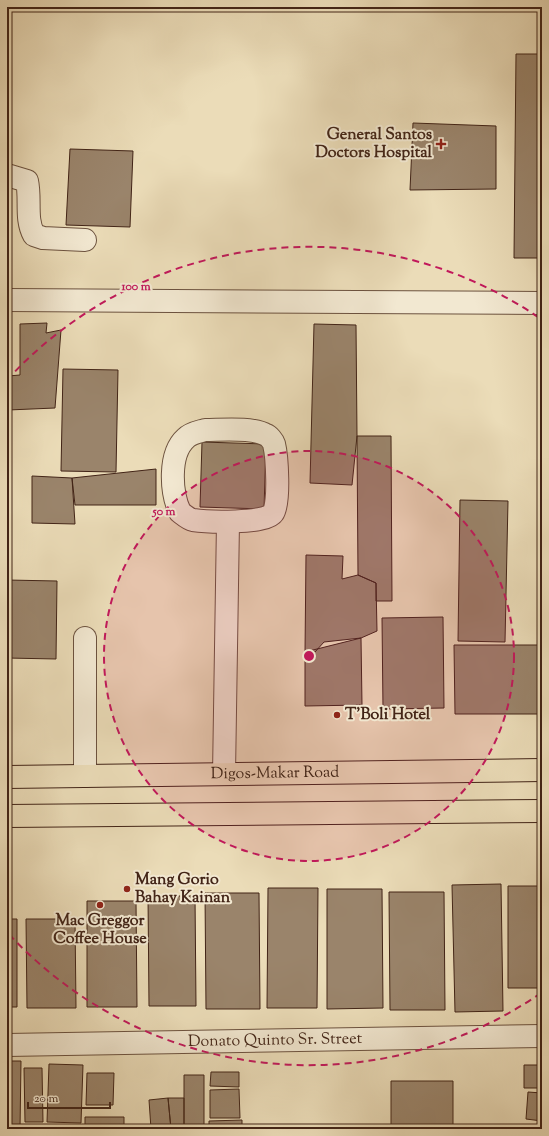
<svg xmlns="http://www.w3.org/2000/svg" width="549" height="1136" viewBox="0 0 549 1136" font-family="'Sorts Mill Goudy',serif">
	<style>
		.building { fill: #9a846b; stroke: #422417 }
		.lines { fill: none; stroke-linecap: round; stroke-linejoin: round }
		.minor-casing { stroke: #6c523f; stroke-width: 24 }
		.major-casing { stroke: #422417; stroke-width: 24 }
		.minor { stroke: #f2e8d1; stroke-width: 22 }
		.major { stroke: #ebdcb8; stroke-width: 22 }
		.ring { fill: none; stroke: #c2185b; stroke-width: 2; stroke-dasharray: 7 5 }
		.poi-dot { fill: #8f2418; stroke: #f2e8d1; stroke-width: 1.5 }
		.labels { text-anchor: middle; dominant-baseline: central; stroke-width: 4; stroke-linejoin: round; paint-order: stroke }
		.poi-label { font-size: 16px; font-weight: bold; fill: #422417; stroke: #f2e8d1; text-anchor: start }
		.street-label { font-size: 16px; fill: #422417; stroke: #f2e8d1 }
		.centre { fill: #c2185b; stroke: #f2e8d1; stroke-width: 2 }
		.ring-label { font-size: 12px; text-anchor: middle; font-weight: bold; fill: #c2185b; stroke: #f2e8d1; stroke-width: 4; stroke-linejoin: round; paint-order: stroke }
	</style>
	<rect width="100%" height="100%" fill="#ebdcb8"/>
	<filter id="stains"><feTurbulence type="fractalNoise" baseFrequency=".005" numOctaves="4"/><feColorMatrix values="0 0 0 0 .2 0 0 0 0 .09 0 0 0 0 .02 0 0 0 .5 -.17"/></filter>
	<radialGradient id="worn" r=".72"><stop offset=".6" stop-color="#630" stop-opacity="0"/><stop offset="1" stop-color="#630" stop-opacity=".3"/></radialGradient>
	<path class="building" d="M516 54H542V258H514Z
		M413 123 496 126V189L410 190Z
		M70 149 133 151 130 227 66 225Z
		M47 323 46 333 61 330 55 408 8 410V376L20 375V324Z
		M314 324 356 325 357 436 352 485 310 483Z
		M63 369 118 370 116 472 61 471Z
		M357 436H391L392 601H376V583L358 575Z
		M202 442 266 444 264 509 200 507Z
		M156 469V505H75L72 478Z
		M32 476 72 478 75 524 32 523Z
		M460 500 508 501 505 642 458 641Z
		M7 518H9L7 565Z
		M306 555 343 556 342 579 358 575 376 583 377 631 361 638 324 642 315 652H305Z
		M7 580 57 581 56 659 7 658Z
		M443 617 444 708 383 709 382 618Z
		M361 638 362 705 305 706V652Z
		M454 645H542V714H455Z
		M501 884 503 1011 455 1012 452 885Z
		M508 886H542V988H508Z
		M268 888H318L317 1008H267Z
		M327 889H382L383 1008 327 1009Z
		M389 892H444L445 1010H390Z
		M205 893H259L260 1009H206Z
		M148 896H195L196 1006H149Z
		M87 901H136L137 1007H87Z
		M7 919H17V1007H7Z
		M26 919H75L76 1008H27Z
		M7 1061H21L20 1129H7Z
		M49 1064 83 1065 81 1123 47 1122Z
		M524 1065H542V1088H524Z
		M24 1068H42L43 1122H25Z
		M211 1072H239V1087L210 1086Z
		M87 1073H114L113 1105H86Z
		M184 1075H204V1129H184Z
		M391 1081H453V1129H391Z
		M239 1089 240 1118H210V1090Z
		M528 1092 542 1093V1121L526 1119Z
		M168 1098 171 1129H151L149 1100Z
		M168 1098H184V1129H171Z
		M85 1117H124V1129H85Z
		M242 1120V1129H209V1121Z"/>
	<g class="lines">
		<g class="minor-casing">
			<g id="minor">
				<path d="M7 175 27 181C31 199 25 219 34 235L43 238 85 240"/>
				<path d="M7 300 542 303"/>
				<path d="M205 430C221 430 253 427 266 435 269 436 273 441 274 444 277 456 280 503 273 513 266 524 207 522 193 520 188 519 184 515 180 512 171 493 168 454 186 438 191 433 198 432 205 430Z"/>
				<path d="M85 638V776"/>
				<path d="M224 774 228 522"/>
				<path id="s1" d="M7 1045 542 1036"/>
			</g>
		</g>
		<g class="major-casing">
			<g id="major">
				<path id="s2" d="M7 777 542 770"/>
				<path d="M7 816 542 811"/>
			</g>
		</g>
		<use href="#minor" class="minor"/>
		<use href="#major" class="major"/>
	</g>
	<circle cx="309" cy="656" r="205" fill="#c2185b" fill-opacity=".12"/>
	<g class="ring">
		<circle cx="309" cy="656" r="205"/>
		<path d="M541 993A409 409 0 0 1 7 932M7 380A409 409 0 0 1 541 319"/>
	</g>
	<g class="poi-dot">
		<path d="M439 138h4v4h4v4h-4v4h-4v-4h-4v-4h4z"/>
		<circle cx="337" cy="715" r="4"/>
		<circle cx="127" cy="889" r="4"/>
		<circle cx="100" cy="905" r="4"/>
	</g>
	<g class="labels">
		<g class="poi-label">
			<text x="432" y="135" text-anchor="end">General Santos<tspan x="432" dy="18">Doctors Hospital</tspan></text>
			<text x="345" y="715">T'Boli Hotel</text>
			<text x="135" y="880">Mang Gorio<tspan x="135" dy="18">Bahay Kainan</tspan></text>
			<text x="100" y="921" text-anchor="middle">Mac Greggor<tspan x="100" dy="18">Coffee House</tspan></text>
		</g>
		<g class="street-label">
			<text stroke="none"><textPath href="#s2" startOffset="268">Digos-Makar Road</textPath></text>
			<text stroke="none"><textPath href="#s1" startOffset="268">Donato Quinto Sr. Street</textPath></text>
		</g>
	</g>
	<circle cx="309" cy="656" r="6" class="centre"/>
	<g class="ring-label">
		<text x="136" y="290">100 m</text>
		<text x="164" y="515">50 m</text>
	</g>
	<rect width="549" height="1136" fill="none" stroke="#ebdcb8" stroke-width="24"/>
	<rect x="8" y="8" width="533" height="1120" fill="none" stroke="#422417" stroke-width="2"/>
	<rect x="12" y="12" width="525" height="1112" fill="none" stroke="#422417"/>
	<path d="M28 1102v6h82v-6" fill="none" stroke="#422417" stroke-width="2"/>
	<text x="34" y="1102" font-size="12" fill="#422417" stroke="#f2e8d1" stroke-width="3" paint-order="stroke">20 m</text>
	<rect width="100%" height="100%" filter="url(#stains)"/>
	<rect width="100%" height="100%" fill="url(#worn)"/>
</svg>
